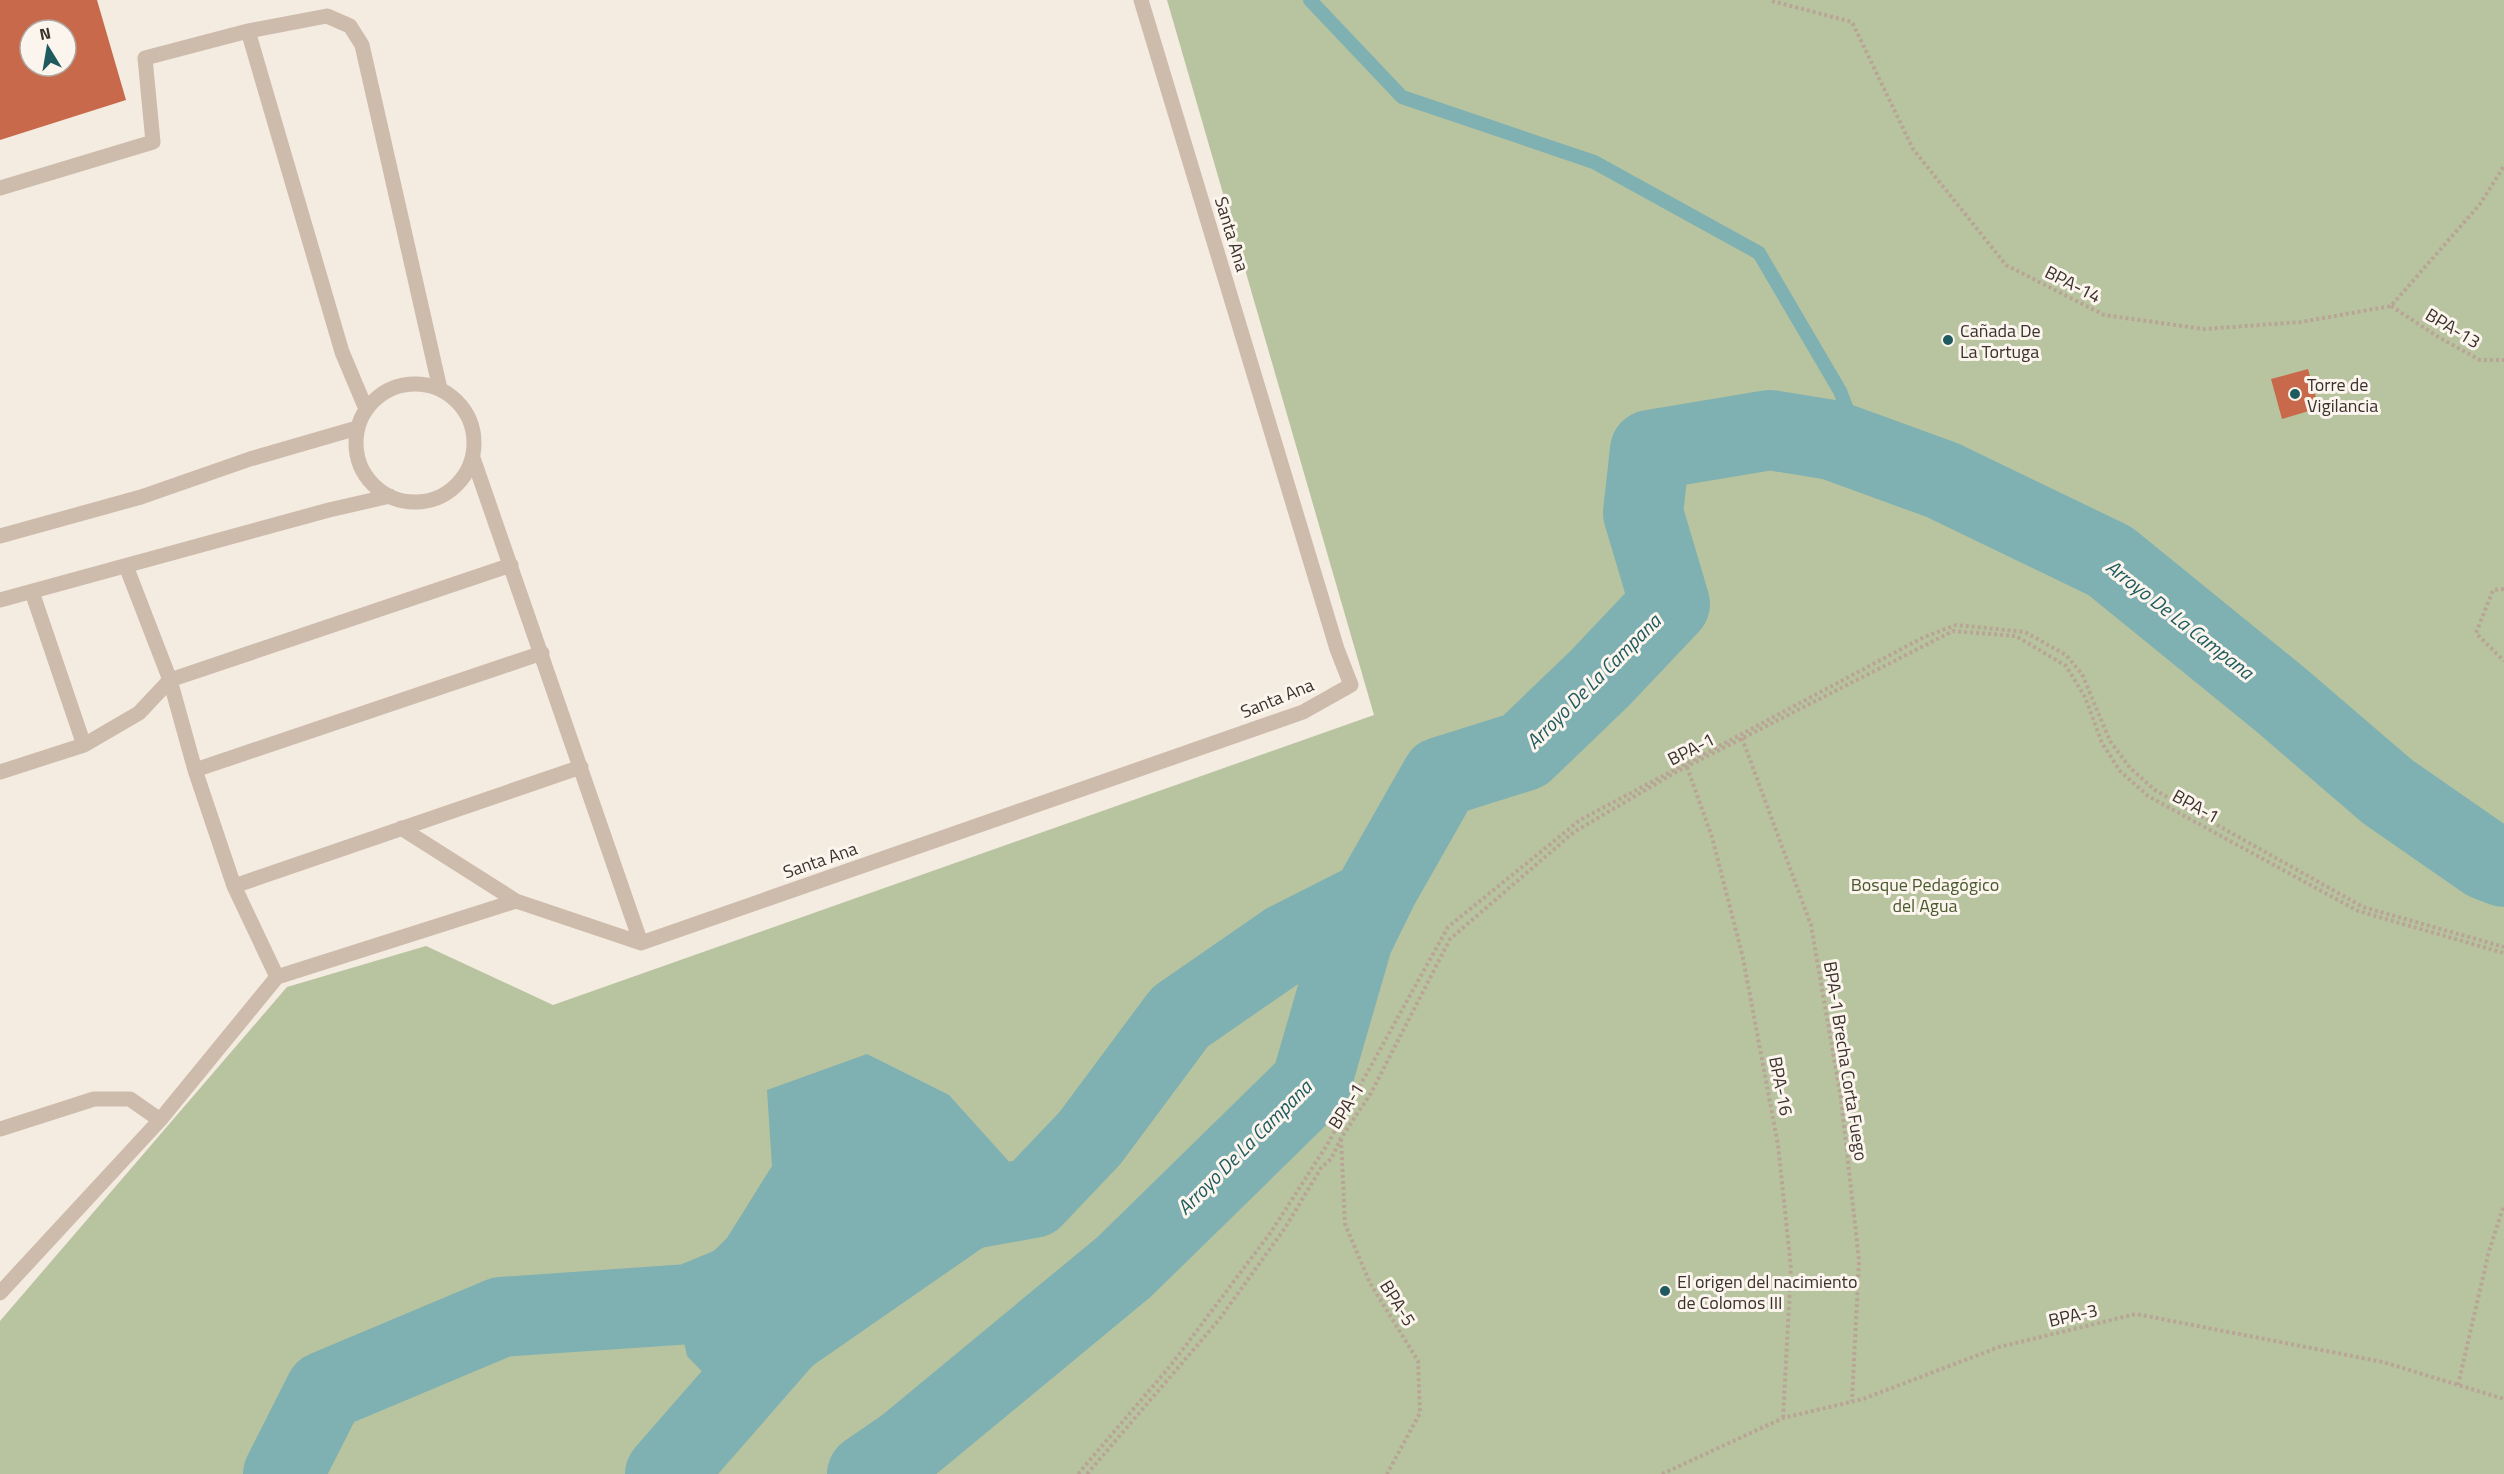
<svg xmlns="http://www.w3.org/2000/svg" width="2504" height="1474" viewBox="0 0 2504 1474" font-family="'Titillium Web',sans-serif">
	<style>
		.green { fill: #b8c4a0 }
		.water { fill: #7fb0b2 }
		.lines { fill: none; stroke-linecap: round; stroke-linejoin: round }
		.stream { stroke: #7fb0b2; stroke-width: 14 }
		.river { stroke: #7fb0b2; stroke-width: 80 }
		.building { fill: #c8694b; fill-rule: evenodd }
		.path { stroke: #b9a596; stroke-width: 4; stroke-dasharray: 3 3; stroke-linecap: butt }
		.service { stroke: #cdbbac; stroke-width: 15 }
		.poi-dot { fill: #1f5a5e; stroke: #fbf5ee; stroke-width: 2 }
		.labels { text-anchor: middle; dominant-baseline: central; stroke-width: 6; stroke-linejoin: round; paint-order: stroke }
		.street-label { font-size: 18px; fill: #3b302b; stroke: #fbf5ee }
		.poi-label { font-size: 18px; fill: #3b302b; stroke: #fbf5ee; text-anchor: start }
		.park-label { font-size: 18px; fill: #4a5a2e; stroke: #fbf5ee }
		.water-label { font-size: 20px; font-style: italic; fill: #1f5a5e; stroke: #fbf5ee }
	</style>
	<rect width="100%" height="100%" fill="#f4ebe1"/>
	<path class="green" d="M1167 0H2504V1474H0V1321L287 987 426 946 553 1005 1374 715Z"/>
	<path class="water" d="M867 1054 949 1095 1012 1165 1011 1228 743 1414 687 1356 673 1291 727 1238 772 1166 767 1090Z"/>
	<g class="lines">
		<path class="stream" d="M1310 0 1402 97 1594 162 1759 253 1840 391 1863 451"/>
		<path class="river" d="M905 1221 1033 1198 1090 1138 1180 1017 1287 943 1372 900
			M283 1474 325 1391 501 1317 690 1304 780 1267
			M665 1474 802 1317
			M867 1474 905 1448 1124 1267 1311 1084 1353 939 1379 886 1441 777 1524 751 1599 679 1670 604 1643 513 1650 450 1770 430 1832 440 1942 480 2110 561 2281 700 2388 792 2486 860 2504 867"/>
	</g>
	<path class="building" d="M0 0H97L126 100 0 140ZM30 30H66V66H30Z
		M2308 369 2319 408 2282 419 2271 379Z"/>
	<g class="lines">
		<path class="path" d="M1772 1 1852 22 1913 149 2006 265 2104 315 2204 329 2301 322 2391 306 2480 204 2504 166
			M2391 306 2440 338 2480 360H2504
			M2504 589 2493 590 2476 633 2504 661
			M1742 738 1811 925 1841 1099 1859 1260 1852 1401
			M1687 767 1712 837 1743 958 1778 1145 1791 1268 1783 1418
			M1341 1139 1345 1224 1370 1283 1418 1361 1420 1413 1387 1474
			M2458 1385 2489 1251 2504 1205
			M1078 1474 1171 1365 1271 1232 1327 1145 1448 927 1580 820 1924 637 1956 625 2025 632 2066 655 2082 674 2110 741 2130 768 2155 790 2363 907 2504 947
			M1087 1474 1218 1321 1285 1228 1321 1168 1331 1159 1341 1138 1371 1093 1450 939 1574 832 1676 772 1953 631 2016 636 2066 666 2085 697 2102 743 2120 771 2148 796 2358 911 2504 953
			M1662 1474 1783 1418 1863 1399 1999 1347 2136 1314 2383 1362 2504 1399"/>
		<path class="service" d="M248 31 342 352 366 409
			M0 188 153 142 145 58 248 31 327 16 350 26 362 45 440 389
			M356 443a59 59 0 1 1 118 0a59 59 0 1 1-118 0Z
			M473 458 641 943
			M0 536 141 497 250 459 357 428
			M126 566 170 680 195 770 234 886 277 977 516 901 641 943
			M32 592 84 745
			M0 600 329 510 390 496
			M195 770 542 653
			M0 772 84 745 139 713 170 680 511 565
			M401 828 516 901
			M234 886 581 767
			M641 943 1303 712 1351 685 1337 649 1141 0
			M160 1120 277 977
			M0 1129 94 1099H130L160 1120 0 1293"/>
	</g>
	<g class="poi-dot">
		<circle cx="1948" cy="340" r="6"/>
		<circle cx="2295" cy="394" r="6"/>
		<circle cx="1665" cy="1291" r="6"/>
	</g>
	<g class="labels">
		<g class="street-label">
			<text transform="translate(1232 234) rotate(73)">Santa Ana</text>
			<text transform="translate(2073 284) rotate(27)">BPA-14</text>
			<text transform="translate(2453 328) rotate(31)">BPA-13</text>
			<text transform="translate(1277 698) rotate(-22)">Santa Ana</text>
			<text transform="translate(1691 749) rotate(-27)">BPA-1</text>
			<text transform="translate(2196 806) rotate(29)">BPA-1</text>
			<text transform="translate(820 860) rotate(-19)">Santa Ana</text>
			<text transform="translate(1846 1061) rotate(81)">BPA-1 Brecha Corta Fuego</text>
			<text transform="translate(1781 1086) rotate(79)">BPA-16</text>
			<text transform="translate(1346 1106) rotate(-58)">BPA-1</text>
			<text transform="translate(1398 1303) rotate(58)">BPA-5</text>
			<text transform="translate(2073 1315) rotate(-13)">BPA-3</text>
		</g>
		<g class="poi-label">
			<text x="1960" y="330">Cañada De<tspan x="1960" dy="21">La Tortuga</tspan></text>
			<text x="2307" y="384">Torre de<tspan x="2307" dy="21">Vigilancia</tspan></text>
			<text x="1677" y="1281">El origen del nacimiento<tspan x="1677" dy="21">de Colomos III</tspan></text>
		</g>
		<g class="park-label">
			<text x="1925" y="884">Bosque Pedagógico<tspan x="1925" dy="21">del Agua</tspan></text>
		</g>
		<g class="water-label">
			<text transform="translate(2180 619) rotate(38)">Arroyo De La Campana</text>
			<text transform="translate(1593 681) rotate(-45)">Arroyo De La Campana</text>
			<text transform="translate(1244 1147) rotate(-45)">Arroyo De La Campana</text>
		</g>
	</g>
	<g transform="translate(48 48) rotate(349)"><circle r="28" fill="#fbf5ee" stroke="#aea6a0" stroke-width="1.5"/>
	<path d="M0-4.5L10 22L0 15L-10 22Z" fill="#1f5a5e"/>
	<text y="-9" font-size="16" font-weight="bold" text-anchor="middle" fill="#3b302b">N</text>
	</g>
</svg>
